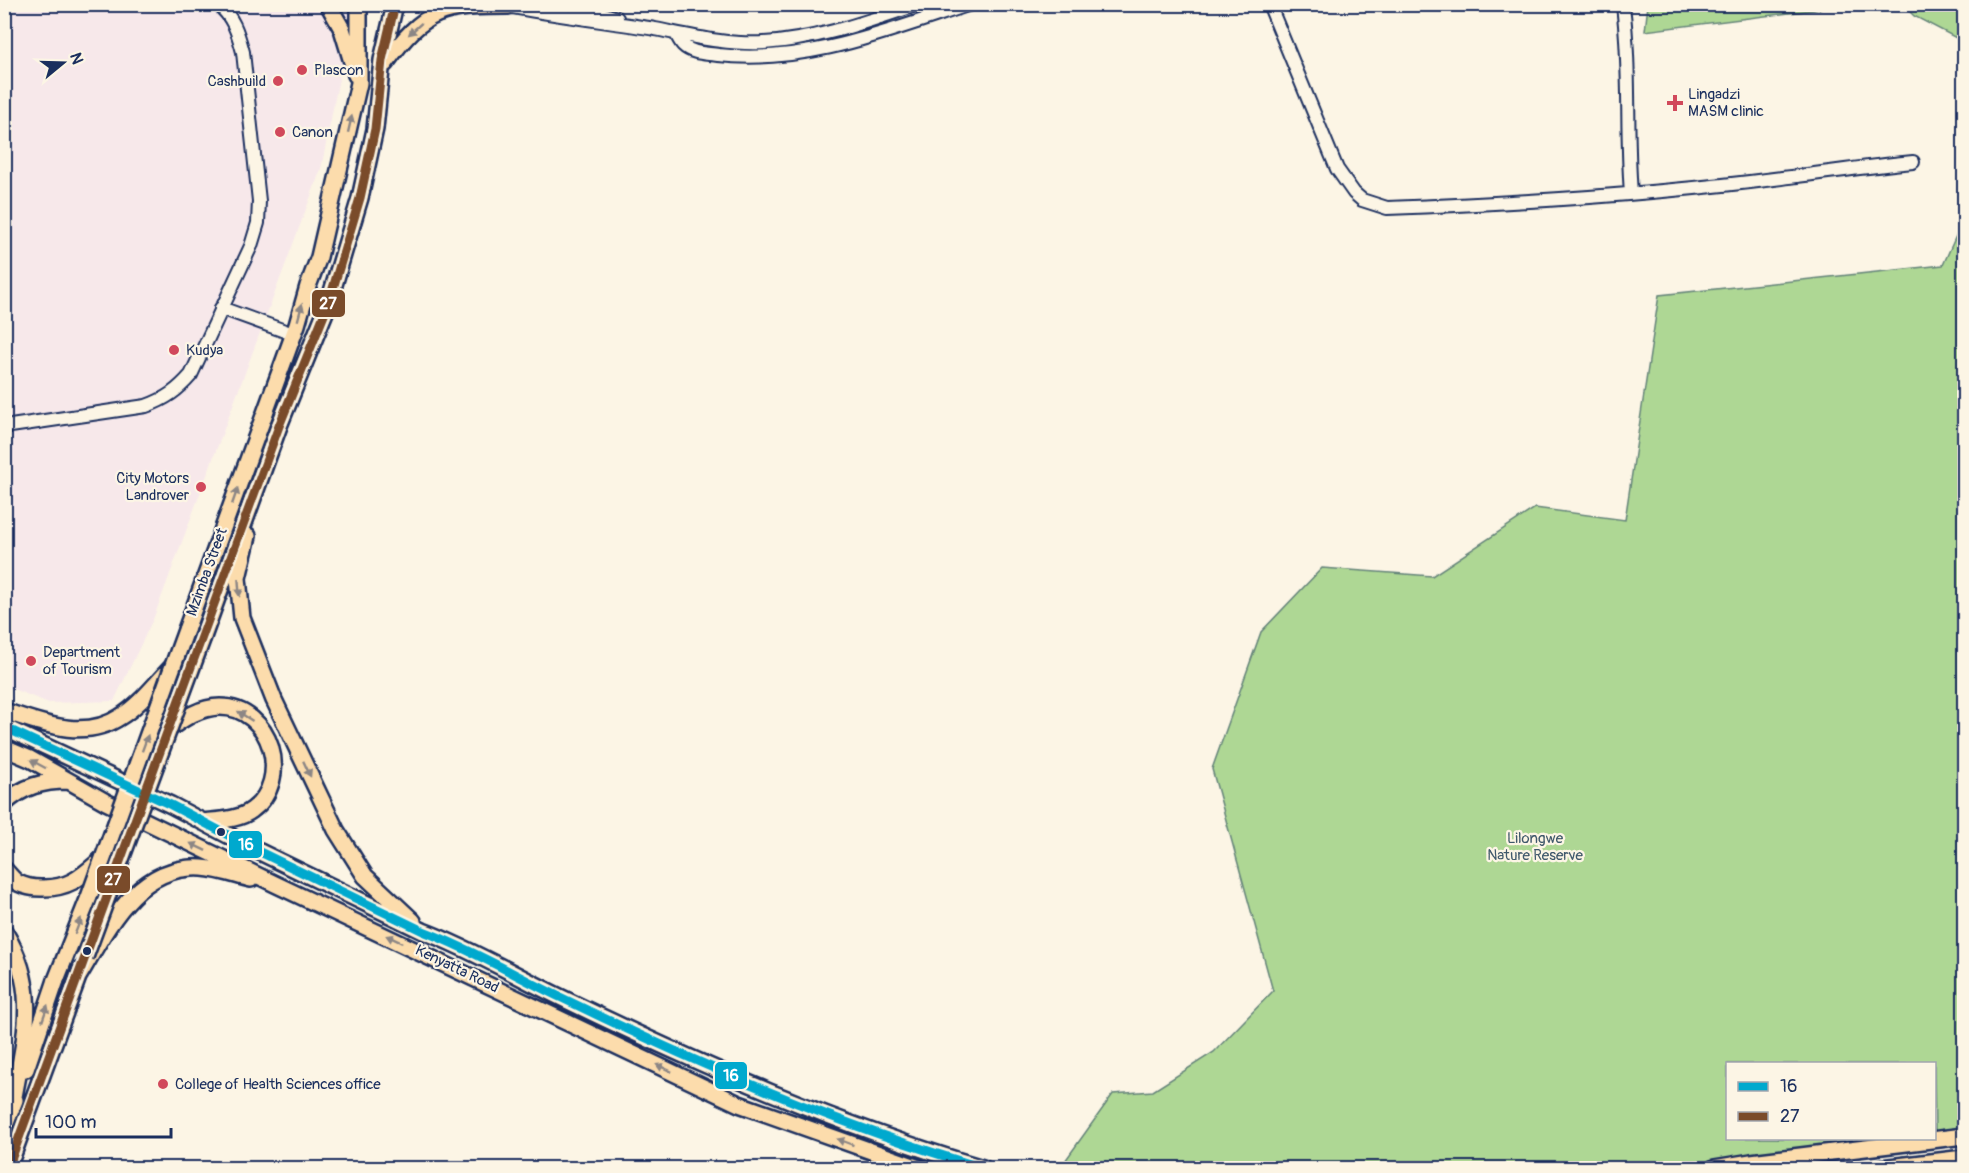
<svg xmlns="http://www.w3.org/2000/svg" width="1969" height="1173" viewBox="0 0 1969 1173" font-family="Pangolin,sans-serif">
	<style>
		.built { fill: #f7e8ea }
		.green { fill: #aed794; stroke: #648379; stroke-width: 1.5 }
		.lines { fill: none; stroke-linecap: round; stroke-linejoin: round }
		.stream { stroke: #568aaa; stroke-width: 3 }
		.minor-casing { stroke: #1b2f5e; stroke-width: 16 }
		.major-casing { stroke: #1b2f5e; stroke-width: 20 }
		.minor { stroke: #fcf5e5; stroke-width: 12 }
		.major { stroke: #fcdcac; stroke-width: 15 }
		.major-bridge-casing { stroke: #1b2f5e; stroke-width: 20; stroke-linecap: butt }
		.major-bridge { stroke: #fcdcac; stroke-width: 15 }
		.bus-1-casing { stroke: #fcf5e5; stroke-width: 14 }
		.bus-2-casing { stroke: #fcf5e5; stroke-width: 14 }
		.bus-1 { stroke: #00a9ce; stroke-width: 9 }
		.bus-2 { stroke: #7a4b2a; stroke-width: 9 }
		.oneway { fill: #8c8685 }
		.poi-dot { fill: #d1495b; stroke: #fcf5e5; stroke-width: 2 }
		.bus-dot { fill: #1b2f5e; stroke: #fcf5e5; stroke-width: 2 }
		.labels { text-anchor: middle; dominant-baseline: central; stroke-width: 4.5; stroke-linejoin: round; paint-order: stroke }
		.poi-label { font-size: 15px; fill: #1b2f5e; stroke: #fcf5e5; text-anchor: start }
		.street-label { font-size: 15px; fill: #1b2f5e; stroke: #fcf5e5 }
		.park-label { font-size: 15px; fill: #40596c; stroke: #fcf5e5 }
		.line-badge { stroke: #fcf5e5; stroke-width: 2 }
		.badge-label { font-size: 16px; text-anchor: middle; font-weight: bold; fill: #fff }
	</style>
	<rect width="100%" height="100%" fill="#fcf5e5"/>
	<filter id="ink" filterUnits="userSpaceOnUse"><feTurbulence type="fractalNoise" baseFrequency=".0167" numOctaves="2"/><feDisplacementMap in="SourceGraphic" scale="12" xChannelSelector="R" yChannelSelector="G"/><feConvolveMatrix kernelMatrix="1 2 1 2 8 2 1 2 1" color-interpolation-filters="sRGB"/></filter>
	<g filter="url(#ink)">
		<path class="built" d="M4 5H349L350 23 321 169 154 617 114 701 49 703 5 686Z"/>
		<path class="green" d="M1648 5V4L1838 5 1814 10 1645 31Z
			M1903 5H1964V42L1914 16Z
			M1964 218V1132L1935 1137 1934 1064H1728V1138L1926 1139 1753 1168H1060L1113 1094 1153 1091 1214 1052 1273 991 1212 769 1261 632 1322 568 1432 576 1535 508 1625 520 1659 295 1943 265Z"/>
		<g class="lines">
			<path class="stream" d="M1960 4 1964 14"/>
			<g class="minor-casing">
				<path id="minor" d="M571 4 617 18
					M1269 4 1337 169 1354 193 1362 200 1387 208C1519 203 1651 195 1782 178 1825 173 1869 166 1913 162
					M502 5C553 15 604 21 655 29 691 36 727 45 764 43 817 40 868 21 919 4
					M1623 6C1631 68 1626 131 1631 193
					M676 34C678 37 680 42 683 45 692 54 706 53 718 55 806 65 888 31 971 4
					M221 308 293 334
					M4 427 146 406C166 399 178 390 191 375L251 246 258 223 259 201 243 52C238 33 233 16 217 4"/>
			</g>
			<g class="major-casing">
				<path id="major" d="M328 4 342 29 356 75
					M385 64C425 8 443 6 509 6
					M248 536 238 578 242 618 274 700 336 830 365 876 413 921
					M186 630 297 325 308 286 319 257 359 83V4
					M203 637 279 426 328 305 360 198 375 129 382 60 393 13 392 4
					M4 711C41 723 84 741 120 717 140 705 156 683 173 666
					M4 727 171 805 260 852 423 931C471 949 516 976 562 998 698 1064 837 1125 983 1168
					M169 729C184 718 201 707 220 707 271 707 293 780 252 810 239 820 219 820 203 822
					M4 748 30 759 106 802 275 884 739 1104 919 1168
					M4 804C23 786 43 781 68 781
					M4 869C8 873 13 880 18 883 24 886 34 888 41 888 70 889 82 876 103 858
					M4 931C42 993 23 1042 12 1108
					M78 977C107 929 136 864 202 868 218 869 235 875 251 879
					M26 1069 56 980
					M4 1128 15 1100
					M8 1168 81 969
					M1714 1168 1751 1162 1964 1136
					M1881 1168 1964 1158"/>
			</g>
			<use href="#minor" class="minor"/>
			<use href="#major" class="major"/>
			<g class="major-bridge-casing">
				<path id="major-bridge" d="M85 957 203 637
					M56 980 89 897 186 630"/>
			</g>
			<use href="#major-bridge" class="major-bridge"/>
			<g class="bus-1-casing">
				<path id="bus-1" d="M4 727 171 805 260 852 423 931C471 949 516 976 562 998 698 1064 837 1125 983 1168"/>
			</g>
			<g class="bus-2-casing">
				<path id="bus-2" d="M8 1168 279 426 328 305 360 198 375 129 382 60 393 13 392 4"/>
			</g>
			<use href="#bus-1" class="bus-1"/>
			<use href="#bus-2" class="bus-2"/>
		</g>
		<defs><path id="oneway-solid" d="M-6-.8H1V-3.2L6.5 0L1 3.2V.8H-6Z" transform="scale(1.5)"/></defs>
		<g class="oneway">
			<use href="#oneway-solid" transform="translate(415 29) rotate(138)"/>
			<use href="#oneway-solid" transform="translate(350 124) rotate(-77)"/>
			<use href="#oneway-solid" transform="translate(300 312) rotate(-75)"/>
			<use href="#oneway-solid" transform="translate(235 496) rotate(-71)"/>
			<use href="#oneway-solid" transform="translate(239 588) rotate(86)"/>
			<use href="#oneway-solid" transform="translate(245 716) rotate(-147)"/>
			<use href="#oneway-solid" transform="translate(145 743) rotate(-70)"/>
			<use href="#oneway-solid" transform="translate(38 764) rotate(-152)"/>
			<use href="#oneway-solid" transform="translate(307 769) rotate(65)"/>
			<use href="#oneway-solid" transform="translate(198 847) rotate(-154)"/>
			<use href="#oneway-solid" transform="translate(78 926) rotate(-69)"/>
			<use href="#oneway-solid" transform="translate(394 939) rotate(-155)"/>
			<use href="#oneway-solid" transform="translate(45 1013) rotate(-71)"/>
			<use href="#oneway-solid" transform="translate(664 1068) rotate(-155)"/>
			<use href="#oneway-solid" transform="translate(845 1142) rotate(-160)"/>
		</g>
	</g>
	<g class="poi-dot">
		<circle cx="302" cy="70" r="6"/>
		<circle cx="278" cy="81" r="6"/>
		<path d="M1672 94h6v6h6v6h-6v6h-6v-6h-6v-6h6z"/>
		<circle cx="280" cy="132" r="6"/>
		<circle cx="174" cy="350" r="6"/>
		<circle cx="201" cy="487" r="6"/>
		<circle cx="31" cy="661" r="6"/>
		<circle cx="163" cy="1084" r="6"/>
	</g>
	<g class="bus-dot">
		<circle cx="221" cy="832" r="5"/>
		<circle cx="87" cy="951" r="5"/>
	</g>
	<g class="labels">
		<g class="poi-label">
			<text x="314" y="70">Plascon</text>
			<text x="266" y="81" text-anchor="end">Cashbuild</text>
			<text x="1688" y="94">Lingadzi<tspan x="1688" dy="17">MASM clinic</tspan></text>
			<text x="292" y="132">Canon</text>
			<text x="186" y="350">Kudya</text>
			<text x="189" y="478" text-anchor="end">City Motors<tspan x="189" dy="17">Landrover</tspan></text>
			<text x="43" y="652">Department<tspan x="43" dy="17">of Tourism</tspan></text>
			<text x="175" y="1084">College of Health Sciences office</text>
		</g>
		<g class="street-label">
			<text transform="translate(207 572) rotate(-70)">Mzimba Street</text>
			<text transform="translate(457 969) rotate(26)">Kenyatta Road</text>
		</g>
		<g class="park-label">
			<text x="1535" y="838">Lilongwe<tspan x="1535" dy="17">Nature Reserve</tspan></text>
		</g>
	</g>
	<g class="line-badge">
		<rect x="311" y="289" width="35" height="29" rx="6" fill="#7a4b2a"/>
		<rect x="228" y="830" width="35" height="29" rx="6" fill="#00a9ce"/>
		<rect x="96" y="865" width="35" height="29" rx="6" fill="#7a4b2a"/>
		<rect x="714" y="1061" width="34" height="29" rx="6" fill="#00a9ce"/>
	</g>
	<g class="badge-label">
		<text x="328" y="309">27</text>
		<text x="246" y="850">16</text>
		<text x="113" y="885">27</text>
		<text x="731" y="1081">16</text>
	</g>
	<rect width="1969" height="1173" fill="none" stroke="#fcf5e5" stroke-width="24"/>
	<rect x="12" y="12" width="1945" height="1149" fill="none" stroke="#1b2f5e" stroke-width="2" filter="url(#ink)"/>
	<rect x="1726" y="1062" width="210" height="78" fill="#fcf5e5" stroke="#a2a6af" stroke-width="1.5"/>
	<rect x="1738" y="1082" width="30" height="9" fill="#00a9ce" stroke="#a2a6af" stroke-width="1.5"/>
	<text x="1780" y="1092" font-size="18" fill="#1b2f5e">16</text>
	<rect x="1738" y="1112" width="30" height="9" fill="#7a4b2a" stroke="#a2a6af" stroke-width="1.5"/>
	<text x="1780" y="1122" font-size="18" fill="#1b2f5e">27</text>
	<g transform="translate(63 63) rotate(71)" stroke="#fcf5e5" stroke-width="4.5" paint-order="stroke">
	<path d="M0-4.5L10 22L0 15L-10 22Z" fill="#1b2f5e"/>
	<text y="-9" font-size="16" font-weight="bold" text-anchor="middle" fill="#1b2f5e">N</text>
	</g>
	<path d="M36 1128v9h135v-9" fill="none" stroke="#1b2f5e" stroke-width="3"/>
	<text x="45" y="1128" font-size="18" fill="#1b2f5e" stroke="#fcf5e5" stroke-width="4.5" paint-order="stroke">100 m</text>
</svg>
